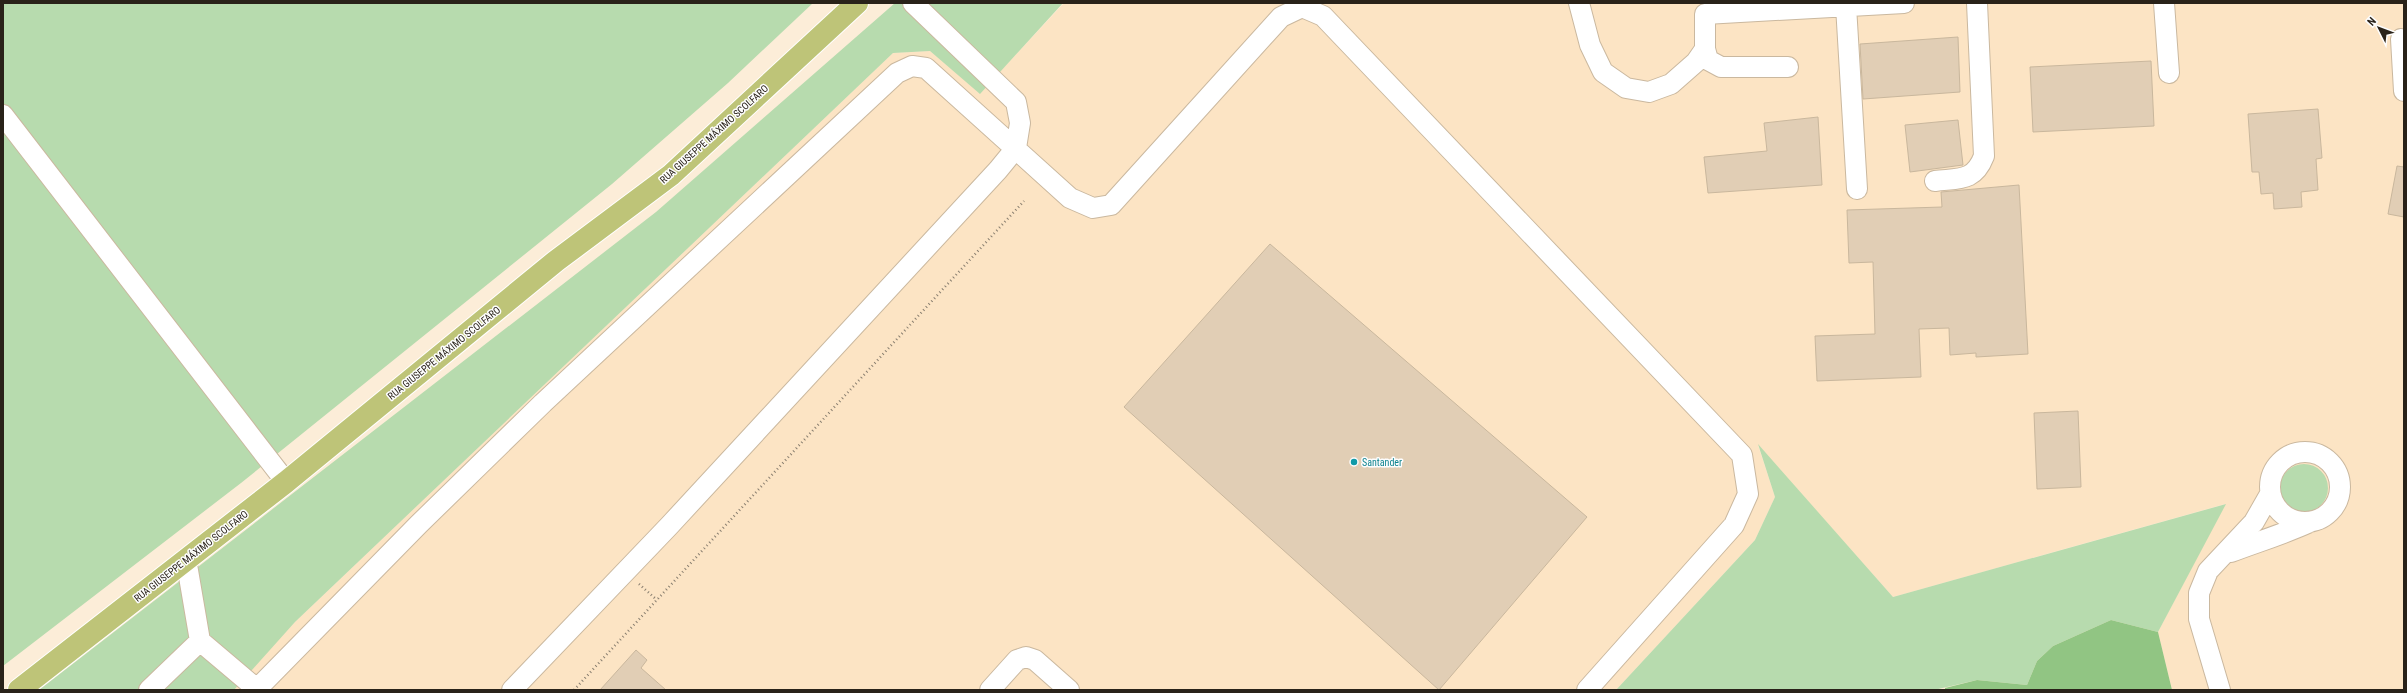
<svg xmlns="http://www.w3.org/2000/svg" width="2407" height="693" viewBox="0 0 2407 693" font-family="'Roboto Condensed',sans-serif">
	<style>
		.built { fill: #fce4c4 }
		.green { fill: #b7dbae }
		.forest { fill: #91c583 }
		.building { fill: #e1ceb5; stroke: #c9b79d }
		.lines { fill: none; stroke-linecap: round; stroke-linejoin: round }
		.minor-casing { stroke: #cab89f; stroke-width: 22 }
		.major-casing { stroke: #fff; stroke-width: 24 }
		.path { stroke: #887e6f; stroke-width: 2.5; stroke-dasharray: 1 3; stroke-linecap: butt }
		.minor { stroke: #fff; stroke-width: 20 }
		.major { stroke: #bec478; stroke-width: 22 }
		.culture-dot { fill: #0f9aa8; stroke: #fdfdfd; stroke-width: 1.5 }
		.labels { text-anchor: middle; dominant-baseline: central; stroke-width: 3; stroke-linejoin: round; paint-order: stroke }
		.street-label { font-size: 10px; fill: #292219; stroke: #fdfdfd }
		.culture-label { font-size: 10px; fill: #0d838f; stroke: #fdfdfd; text-anchor: start }
	</style>
	<rect width="100%" height="100%" fill="#fcedd8"/>
	<path class="built" d="M1064 3H2404V690H2172L2158 632 2225 504 1893 597 1758 445 1775 497 1755 540 1616 690H232L295 622 893 53 930 51 980 93Z"/>
	<path class="green" d="M3 3H813L728 83 612 184 241 483 3 666Z
		M895 3H1063L980 94 930 51 893 53 295 622 234 690H39L656 212Z
		M1758 444 1893 597 2226 504 2158 632 2111 620 2053 646 2037 661 2027 685 1977 680 1934 690H1616L1755 540 1775 497Z
		M2280 488a24 24 0 1 1 48 0a24 24 0 1 1-48 0Z"/>
	<path class="forest" d="M2111 620 2158 632 2172 690H1945V688L1977 680 2027 685 2037 661 2053 646Z"/>
	<path class="building" d="M1958 37 1960 92 1863 99 1860 44Z
		M2151 61 2154 126 2033 132 2030 67Z
		M2318 109 2322 158 2316 159 2318 190 2301 192 2302 207 2274 209 2273 193 2261 194 2259 172H2252L2248 114Z
		M1818 117 1822 185 1708 193 1704 157 1767 151 1764 123Z
		M1958 120 1963 165 1910 172 1905 125Z
		M2397 166 2404 167V217L2388 214Z
		M2019 185 2028 354 1976 357V353L1950 355 1949 328 1919 329 1921 377 1817 381 1815 336 1875 334 1873 262 1849 263 1847 210 1942 207 1941 192Z
		M1270 244 1587 517 1439 690 1124 407Z
		M2078 411 2081 487 2037 489 2034 413Z
		M636 650 647 660 641 668 666 690H600Z"/>
	<g class="lines">
		<g class="minor-casing">
			<path id="minor" d="M1579 3 1590 45 1603 72 1626 88 1649 92 1671 84 1696 62 1705 49V14L1904 3
				M2164 3 2169 73
				M1846 6 1857 189
				M2401 39 2404 91
				M1705 49 1708 60 1721 67H1788
				M3 115 286 482
				M1935 181C1959 178 1974 182 1984 156L1977 3
				M2270 487a35 35 0 1 1 70 0a35 35 0 1 1-70 0Z
				M2231 552C2257 542 2284 534 2310 522
				M200 641 258 690
				M149 690 200 641 186 559
				M256 690 419 524 543 403 897 73 912 66 926 68 1070 198 1093 208 1111 205 1281 17 1302 7 1323 16 1742 455 1748 494 1734 525 1587 690
				M512 690 669 526 998 170 1016 148 1020 123 1016 102 913 3
				M990 690 1017 660 1026 657 1035 660 1069 690
				M2220 690 2199 619V593L2208 571 2254 522 2270 494"/>
		</g>
		<g class="major-casing">
			<path id="major" d="M19 690 286 482 556 261 671 175 857 3"/>
		</g>
		<path class="path" d="M639 584 657 600
			M574 690 1024 201"/>
		<use href="#minor" class="minor"/>
		<use href="#major" class="major"/>
	</g>
	<circle class="culture-dot" cx="1354" cy="462" r="4"/>
	<g class="labels">
		<g class="street-label">
			<text transform="translate(714 134) rotate(-42)">RUA GIUSEPPE MÁXIMO SCOLFARO</text>
			<text transform="translate(444 353) rotate(-39)">RUA GIUSEPPE MÁXIMO SCOLFARO</text>
			<text transform="translate(191 556) rotate(-38)">RUA GIUSEPPE MÁXIMO SCOLFARO</text>
		</g>
		<g class="culture-label">
			<text x="1362" y="462">Santander</text>
		</g>
	</g>
	<rect width="2407" height="693" fill="none" stroke="#292219" stroke-width="8"/>
	<g transform="translate(2379 28) rotate(312)" stroke="#fdfdfd" stroke-width="3" paint-order="stroke">
	<path d="M0-3L7 15L0 10L-7 15Z" fill="#292219"/>
	<text y="-6" font-size="11" font-weight="bold" text-anchor="middle" fill="#292219">N</text>
	</g>
</svg>
